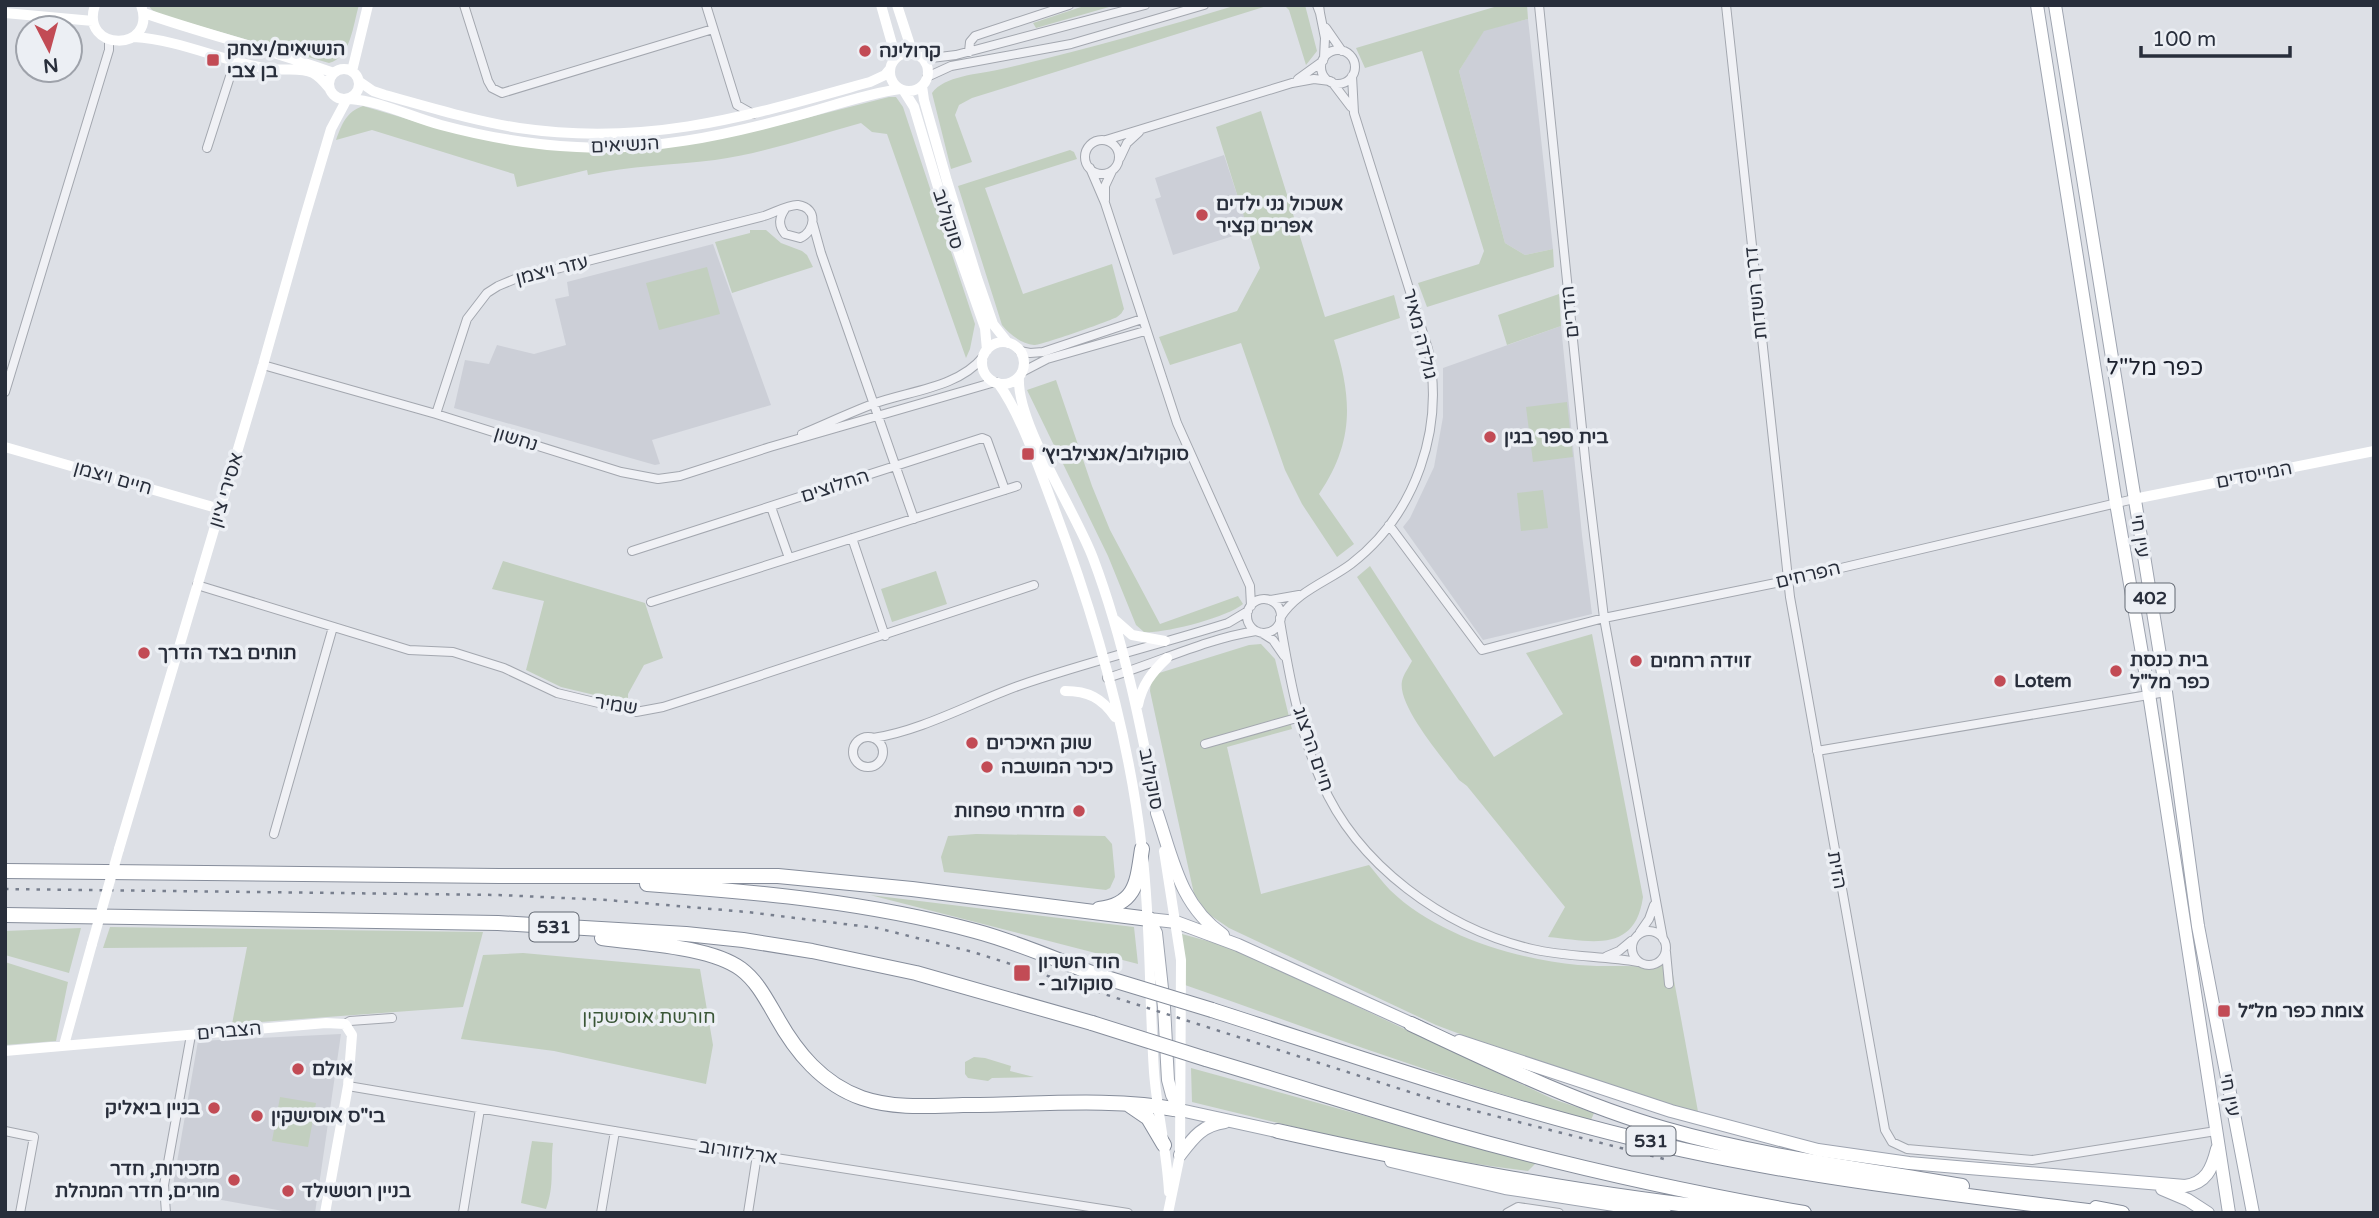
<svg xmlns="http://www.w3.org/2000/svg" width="2379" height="1218" viewBox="0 0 2379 1218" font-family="'Varela Round','Noto Sans Hebrew',sans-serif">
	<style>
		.built { fill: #cccfd7 }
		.green { fill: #c2cfbf }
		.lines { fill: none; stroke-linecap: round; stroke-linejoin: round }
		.street-casing { stroke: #a3a7af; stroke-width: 10 }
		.primary-casing { stroke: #9ea4b0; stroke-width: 14 }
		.highway-casing { stroke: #868d9b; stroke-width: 16 }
		.street { stroke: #f0f1f5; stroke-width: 8 }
		.secondary { stroke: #fff; stroke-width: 10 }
		.primary { stroke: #fff; stroke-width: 12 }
		.highway { stroke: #fff; stroke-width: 14 }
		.rail { stroke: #787f8e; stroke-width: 2.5; stroke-dasharray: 3.5 7; stroke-linecap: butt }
		.highway-bridge-casing { stroke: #868d9b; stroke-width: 16; stroke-linecap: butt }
		.secondary-bridge { stroke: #fff; stroke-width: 10 }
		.highway-bridge { stroke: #fff; stroke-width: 14 }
		.poi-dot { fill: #c24b55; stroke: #eceff4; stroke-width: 2.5 }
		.labels { text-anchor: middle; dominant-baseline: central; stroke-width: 7; stroke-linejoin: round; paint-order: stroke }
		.shield { fill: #eceff4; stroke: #636872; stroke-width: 2 }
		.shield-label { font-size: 18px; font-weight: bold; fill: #282e3b }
		.poi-label { font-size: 19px; font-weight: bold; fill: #282e3b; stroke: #eceff4; text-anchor: start }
		.street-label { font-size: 19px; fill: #282e3b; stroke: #eceff4 }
		.park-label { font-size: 19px; fill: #3a5637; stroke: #eceff4 }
		.quarter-label { font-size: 23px; fill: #1a1f2c; stroke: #eceff4 }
	</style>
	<rect width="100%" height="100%" fill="#dde0e6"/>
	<path class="built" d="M1528 19 1553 249 1525 255 1505 243 1459 71 1484 30Z
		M1224 155 1249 231 1173 255 1155 199 1161 197 1155 178Z
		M713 244 771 405 652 440 660 464 655 465 454 408 465 360 489 364 497 345 534 354 566 345 555 299 569 296 567 282Z
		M1561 326 1582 535 1592 614 1483 640 1403 527 1410 518 1434 467 1443 417V368Z
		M341 1034 315 1213H294L172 1191 198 1041Z"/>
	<path class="green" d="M148 5H359C353 24 351 58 329 63L161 15 152 10Z
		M1087 5H1116L1036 28 1033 23Z
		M1237 5H1270L972 98 959 105 955 115 972 162 951 169 932 93C944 76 978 74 997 70 1078 52 1157 29 1237 5Z
		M1284 5H1305L1317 51 1306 65 1289 10Z
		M1501 5H1527L1528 19 1484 31 1459 71 1505 243 1525 255 1553 249 1554 267 1427 307 1418 283 1479 264 1484 251 1422 51 1365 68 1356 48Z
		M889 97H896L903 107 975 324 970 349 966 358 887 134 872 132 861 123C813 136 765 153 715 160 673 165 630 166 588 175L587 170 517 187 514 174 372 130 336 140C342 124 346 112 363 106L441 129 583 150 763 129Z
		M1261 111 1325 317 1394 295 1400 318 1334 340C1352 398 1355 441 1319 494L1354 544 1337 557 1302 504 1285 470 1241 343 1170 365 1159 337 1237 311 1260 268 1216 127Z
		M1070 150 1074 152 1077 159 985 188 1023 294 1112 264 1124 309C1121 314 1122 313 1117 317 1110 321 1039 346 1034 345 1022 344 1009 334 1002 325L958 186Z
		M750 230H766L781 243 802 251 807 255 813 267 732 293 715 242 750 233Z
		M707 267 720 314 659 330 646 283Z
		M1559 294 1561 326 1507 345 1498 315Z
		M1056 380 1092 486 1110 530 1160 624 1238 596 1243 604C1228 617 1164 634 1144 632L1136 625 1108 556 1027 390Z
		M1567 402 1573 457 1533 462 1526 407Z
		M1543 490 1548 528 1521 531 1517 493Z
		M503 561 645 603 663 658 644 665 628 694V703L561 687 526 670 544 601 492 589Z
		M1370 566 1494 757 1563 714 1526 653 1592 634 1643 897C1635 954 1591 941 1548 937L1565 907 1467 786 1459 780C1444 759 1397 706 1402 681 1403 675 1409 667 1412 661L1357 577Z
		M936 571 947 604 892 622 881 589Z
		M1261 644 1275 659 1292 729 1227 747 1261 894 1369 865C1376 873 1382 882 1390 890 1436 935 1515 959 1578 965 1603 967 1629 965 1654 967L1669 953 1699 1117 1603 1088 1436 1025 1229 928 1207 913 1194 894 1150 691 1151 680 1156 674 1249 645Z
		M976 834 1105 836 1112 844 1115 877 1110 888 1106 890 944 872 941 857 948 836Z
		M870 895 1134 927 1138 964Z
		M110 927 483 932 463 1007 232 1024 247 947 103 948Z
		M81 928 69 973 5 955V931Z
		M1182 934 1233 948 1553 1099 1594 1113 1591 1120C1453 1083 1320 1032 1185 985Z
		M523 953 700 969 713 1045 706 1084 554 1051 461 1039 483 955Z
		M5 962 68 982 56 1041 5 1045Z
		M974 1057 985 1058 1011 1066 1010 1071 1034 1077 992 1078 988 1081 968 1078 965 1074V1062Z
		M1191 1068 1536 1163 1528 1171C1414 1158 1303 1129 1192 1102Z
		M280 1097 316 1103 308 1147 272 1141Z
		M532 1141 553 1143C550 1168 555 1184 546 1209L521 1203Z"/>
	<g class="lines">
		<g class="street-casing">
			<path id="street" d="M464 5 488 81 492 88 502 93 713 29
				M706 5 737 105 753 114
				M1317 5 1320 13 1319 5
				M1539 5 1586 468 1604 618 1663 939
				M1726 5 1790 597 1885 1130 1892 1142 1907 1149 2032 1160 2216 1131
				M1320 13 1325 38 1324 58
				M1326 28 1342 51
				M1321 67a17 17 0 1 1 34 0a17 17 0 1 1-34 0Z
				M969 52 970 42 975 36 1069 5
				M923 59 956 55 1145 5
				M927 77 951 66 1071 44 1204 5
				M1298 79 1323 61
				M1332 82 1351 107
				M1085 157a17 17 0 1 1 34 0a17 17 0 1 1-34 0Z
				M1106 140 1292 83 1314 79 1330 81
				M207 148 235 61
				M1120 158 1127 143 1139 132
				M1090 168 1105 203 1177 423 1250 586 1251 606
				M1105 200V186L1112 171
				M813 224 821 253 914 519
				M1020 351 1030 353 1043 352 1142 319
				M263 365 436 414 621 472 658 479 680 476 770 447 995 382
				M1022 372 1047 359 1145 331
				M5 392 109 50V40
				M436 414 467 319 487 293 498 286 522 276 560 268 764 216C774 213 789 204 798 205 819 208 815 232 800 238L785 234C778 225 779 218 785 209
				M802 434C826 424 849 413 873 404 908 391 958 388 983 357
				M771 507 789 558
				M1389 525 1482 650 1604 618 1790 580 2134 499
				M852 538 885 636
				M632 551 982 438 987 440 1005 490
				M197 585 409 650 453 652 504 668 557 693 636 712 663 707 710 692 1034 585
				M1247 616a17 17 0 1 1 34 0a17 17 0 1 1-34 0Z
				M1270 600 1299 595
				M651 602 1017 486
				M1280 618C1297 591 1327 582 1351 564 1416 514 1445 428 1428 349L1354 113 1352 76
				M1280 621C1289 675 1299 730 1321 781 1357 865 1444 928 1532 949 1566 957 1603 956 1638 962
				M1262 633 1273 640 1284 656
				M1107 678C1157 663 1205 639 1256 631
				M853 752a15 15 0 1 1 30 0a15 15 0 1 1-30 0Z
				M873 738C921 731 971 703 1018 686 1087 662 1158 645 1228 623L1248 611
				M1205 744 1300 717
				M1817 751 2166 692
				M274 834 333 627
				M1632 948a17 17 0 1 1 34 0a17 17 0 1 1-34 0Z
				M1640 932 1649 919 1654 905
				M1666 952 1669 984
				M1607 956 1619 951 1631 941
				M345 1024 350 1021 392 1018
				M348 1086 757 1155 1128 1213
				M5 1131 34 1137 20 1213
				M166 1213 164 1185 191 1035
				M463 1213 480 1109
				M601 1213 615 1131
				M748 1213 757 1155
				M1507 1213 1518 1207 1559 1213"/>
		</g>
		<g class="primary-casing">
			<path id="primary" d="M2037 5 2116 503 2149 694 2229 1213
				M2055 5 2166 692 2198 926 2253 1213
				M1157 813C1173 860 1180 905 1223 935
				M1149 919 1176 922 1238 945 1419 1027
				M1149 919 1156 933 1164 1007 1168 1080 1172 1095 1180 1110 1285 1133
				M1459 1041 1671 1111 1818 1150 1909 1163 2185 1186C2206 1183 2212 1169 2217 1149
				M1180 1155C1193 1138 1202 1125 1225 1122
				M1391 1161 1505 1188 1665 1213
				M2162 1189 2188 1200 2208 1213"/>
		</g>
		<g class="highway-casing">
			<path id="highway" d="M5 871 499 876H778L912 889 1149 919
				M647 884C758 892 868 902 975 931 1017 942 1059 961 1100 976
				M1099 909C1137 904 1137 881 1142 849
				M5 915 498 923 686 934 743 940 812 951 916 973 1092 1023
				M602 938C642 944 709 946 741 969 757 981 766 999 776 1016 796 1052 822 1084 862 1098 894 1109 930 1106 963 1105 1035 1105 1109 1097 1180 1110
				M1212 1010C1368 1060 1524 1115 1684 1150 1822 1180 1963 1195 2103 1213
				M1411 1024C1494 1063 1576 1103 1665 1129 1762 1157 1863 1169 1962 1186
				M1206 1059C1287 1083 1368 1109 1450 1133 1566 1166 1685 1192 1804 1213
				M1129 1105 1148 1118 1164 1145
				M1278 1131C1434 1166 1590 1196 1749 1212
				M2096 1208 2122 1213"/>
		</g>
		<use href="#street" class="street"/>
		<path class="secondary" d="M95 5C79 52 158 53 141 5
			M881 5 896 58
			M897 5 913 54
			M5 13 93 21
			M144 13C207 35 271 50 334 73
			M134 37C181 40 224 62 270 69 284 71 301 67 313 73 319 76 325 83 329 88
			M890 72a19 19 0 1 1 38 0a19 19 0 1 1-38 0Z
			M329 84a15 15 0 1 1 30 0a15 15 0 1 1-30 0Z
			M352 71 368 5
			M360 82 373 91 385 95C429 107 474 121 519 128 649 147 748 116 870 82L885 75 890 69
			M922 86 924 100 947 181 977 278 993 324 1008 343
			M904 91 914 107 952 234 985 328 987 350
			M350 99C380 101 411 117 441 125 486 137 531 145 577 147 650 151 722 136 792 117 827 108 864 94 900 89
			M982 363a21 21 0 1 1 42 0a21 21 0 1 1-42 0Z
			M1019 377C1016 423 1075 510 1093 558 1125 643 1142 732 1159 821
			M998 383C1021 414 1040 471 1054 508 1095 617 1129 734 1142 850 1151 924 1149 998 1154 1072 1157 1112 1167 1152 1169 1192
			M5 447 220 509
			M2134 499 2374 451
			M1115 620 1132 635 1165 641
			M1065 691C1088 691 1102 698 1115 717
			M1138 705C1142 685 1152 672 1167 658
			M119 849 263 365 304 220 331 129 347 99
			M1164 851 1181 960 1180 1155 1168 1213
			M64 1045 92 944
			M5 1051 326 1023 345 1024 352 1035 348 1086 325 1213"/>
		<use href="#primary" class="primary"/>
		<use href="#highway" class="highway"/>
		<path class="rail" d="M5 889 499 895 607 900 747 912 877 928 973 952 1444 1103 1668 1160"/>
		<g class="highway-bridge-casing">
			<path id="highway-bridge" d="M1100 976 1212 1010
				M1092 1023 1206 1059"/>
		</g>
		<path class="secondary-bridge" d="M92 944 119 849"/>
		<use href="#highway-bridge" class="highway-bridge"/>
	</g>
	<g class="poi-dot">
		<circle cx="865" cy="51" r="7"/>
		<rect x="206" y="53" width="14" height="14" rx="3.5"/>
		<circle cx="1202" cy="215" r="7"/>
		<circle cx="1490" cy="437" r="7"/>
		<rect x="1021" y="447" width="14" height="14" rx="3.5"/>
		<circle cx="144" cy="653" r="7"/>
		<circle cx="1636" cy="661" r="7"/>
		<circle cx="2116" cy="671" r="7"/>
		<circle cx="2000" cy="681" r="7"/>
		<circle cx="972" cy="743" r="7"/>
		<circle cx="987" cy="767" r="7"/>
		<circle cx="1079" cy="811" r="7"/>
		<rect x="1013" y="964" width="18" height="18" rx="3.5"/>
		<rect x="2217" y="1004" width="14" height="14" rx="3.5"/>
		<circle cx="298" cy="1069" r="7"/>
		<circle cx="214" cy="1108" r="7"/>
		<circle cx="257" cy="1116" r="7"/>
		<circle cx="234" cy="1180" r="7"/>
		<circle cx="288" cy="1191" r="7"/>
	</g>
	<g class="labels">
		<g class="shield">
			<rect x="2125.5" y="583.5" width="49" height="29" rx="5"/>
			<rect x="529.5" y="912.5" width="49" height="29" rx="5"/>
			<rect x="1626.5" y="1126.5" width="49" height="29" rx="5"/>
		</g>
		<g class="shield-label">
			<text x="2150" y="598">402</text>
			<text x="554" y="927">531</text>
			<text x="1651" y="1141">531</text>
		</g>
		<g class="poi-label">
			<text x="227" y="49">הנשיאים/יצחק<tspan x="227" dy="22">בן צבי</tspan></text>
			<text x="879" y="51">קרולינה</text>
			<text x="1216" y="204">אשכול גני ילדים<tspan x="1216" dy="22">אפרים קציר</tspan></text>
			<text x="1504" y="437">בית ספר בגין</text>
			<text x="1042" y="454">סוקולוב/אנצילביץ׳</text>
			<text x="158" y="653">תותים בצד הדרך</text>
			<text x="2130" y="660">בית כנסת<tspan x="2130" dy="22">כפר מל"ל</tspan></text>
			<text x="1650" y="661">זוידה רחמים</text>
			<text x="2014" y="681">Lotem</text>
			<text x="986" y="743">שוק האיכרים</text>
			<text x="1001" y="767">כיכר המושבה</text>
			<text x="1065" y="811" text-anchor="end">מזרחי טפחות</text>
			<text x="1038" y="962">הוד השרון<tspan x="1038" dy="22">- סוקולוב</tspan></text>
			<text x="2238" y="1011">צומת כפר מל״ל</text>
			<text x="312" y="1069">אולם</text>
			<text x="200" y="1108" text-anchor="end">בניין ביאליק</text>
			<text x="271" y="1116">בי"ס אוסישקין</text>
			<text x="220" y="1169" text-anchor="end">מזכירות, חדר<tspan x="220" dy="22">מורים, חדר המנהלת</tspan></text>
			<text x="302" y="1191">בניין רוטשילד</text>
		</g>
		<g class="street-label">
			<text transform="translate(625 145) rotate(-3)">הנשיאים</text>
			<text transform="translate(948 219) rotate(72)">סוקולוב</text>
			<text transform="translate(552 270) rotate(-14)">עזר ויצמן</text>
			<text transform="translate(1756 293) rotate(-96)">דרך השדות</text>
			<text transform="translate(1570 312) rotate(-96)">הדרים</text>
			<text transform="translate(1420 334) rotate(76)">גולדה מאיר</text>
			<text transform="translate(516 439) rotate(17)">נחשון</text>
			<text transform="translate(2254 475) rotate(-11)">המייסדים</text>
			<text transform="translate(113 478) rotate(16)">חיים ויצמן</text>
			<text transform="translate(835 486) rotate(-18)">החלוצים</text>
			<text transform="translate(226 490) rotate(-73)">אסירי ציון</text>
			<text transform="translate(2140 536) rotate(81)">עין חי</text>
			<text transform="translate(1808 575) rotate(-13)">הפרחים</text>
			<text transform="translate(616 705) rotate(9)">שמיר</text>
			<text transform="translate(1313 749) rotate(71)">חיים הרצוג</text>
			<text transform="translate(1151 779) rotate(79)">סוקולוב</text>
			<text transform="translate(1837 870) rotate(80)">הזית</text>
			<text transform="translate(229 1031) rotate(-5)">הצברים</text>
			<text transform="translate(2230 1095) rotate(79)">עין חי</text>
			<text transform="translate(738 1152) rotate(9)">ארלוזורוב</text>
		</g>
		<g class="park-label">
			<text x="649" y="1017">חורשת אוסישקין</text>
		</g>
		<g class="quarter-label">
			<text x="2155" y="368">כפר מל"ל</text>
		</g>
	</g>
	<rect width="2379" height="1218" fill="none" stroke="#282e3b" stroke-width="14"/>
	<g transform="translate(49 49) rotate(174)"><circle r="33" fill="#eceff4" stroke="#9ea2aa" stroke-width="2"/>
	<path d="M0-5L12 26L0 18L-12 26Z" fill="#c24b55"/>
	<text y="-10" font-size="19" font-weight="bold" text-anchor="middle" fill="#282e3b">N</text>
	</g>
	<path d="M2141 46v10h149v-10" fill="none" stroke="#282e3b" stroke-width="3.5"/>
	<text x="2152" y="46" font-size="21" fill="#282e3b" stroke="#eceff4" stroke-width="5" paint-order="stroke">100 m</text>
</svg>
